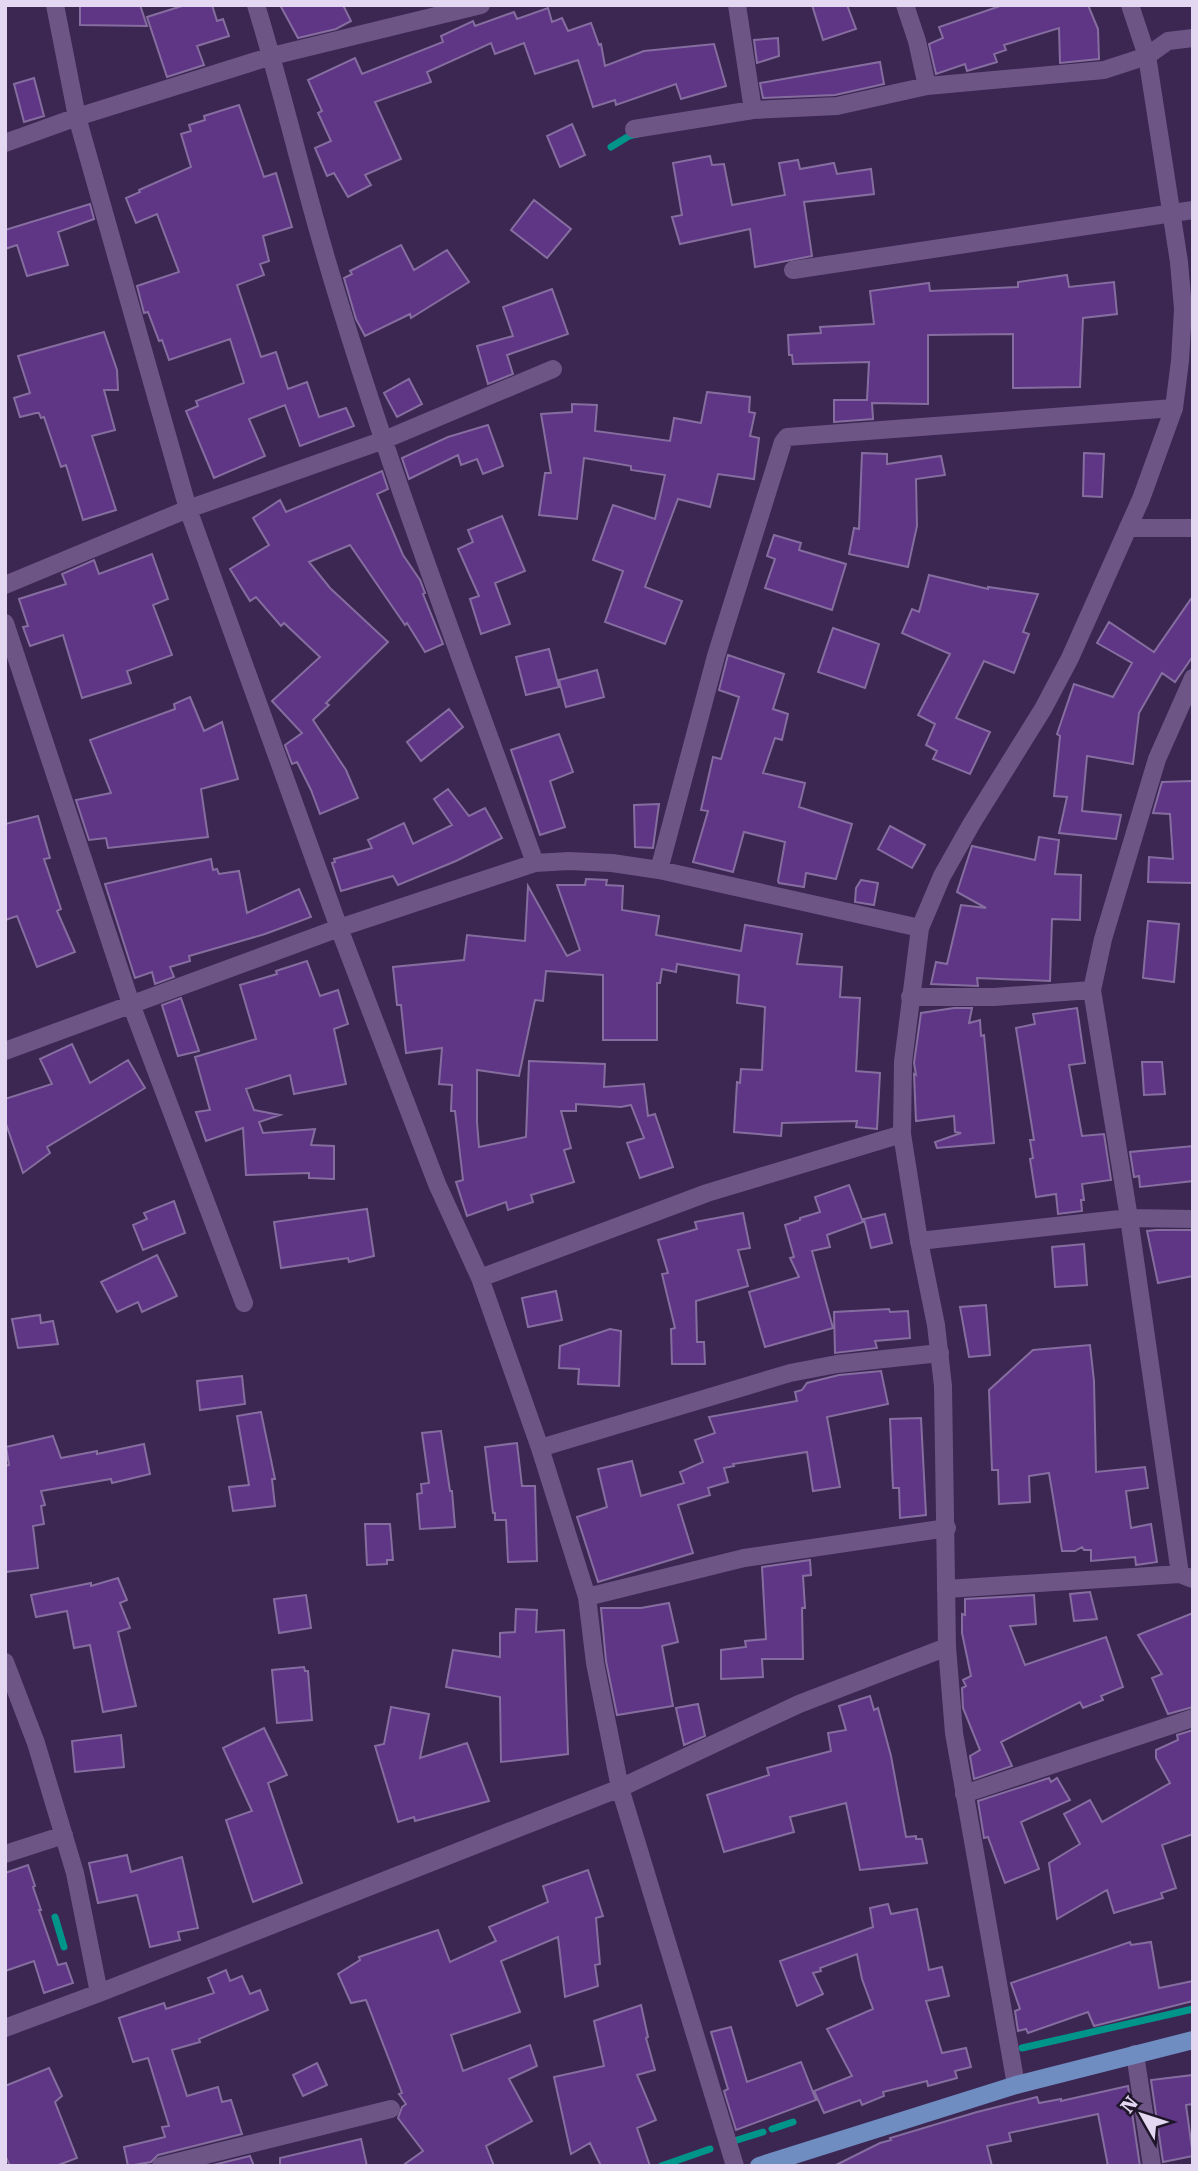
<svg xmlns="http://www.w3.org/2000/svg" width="1198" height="2171" viewBox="0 0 1198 2171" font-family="'Roboto Serif',serif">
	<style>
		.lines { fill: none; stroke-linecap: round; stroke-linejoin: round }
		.stream { stroke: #00958a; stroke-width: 7 }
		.building { fill: #5f3586; stroke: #856e9f; stroke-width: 2 }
		.minor { stroke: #6d5686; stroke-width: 18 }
		.tertiary { stroke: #6d5686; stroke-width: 18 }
		.primary { stroke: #708dc2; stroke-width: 18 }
	</style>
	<rect width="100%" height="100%" fill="#3c2652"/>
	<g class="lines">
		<path class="stream" d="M611 147 629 136 637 134
			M55 1917 64 1947
			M1022 2048 1193 2009
			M772 2129 793 2122
			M734 2141 763 2132
			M661 2166 710 2149"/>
	</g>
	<path class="building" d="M80 5H140L147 26 80 25Z
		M185 5H212L217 21 223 19 229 36 197 46 204 65 167 77 147 17Z
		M280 5H343L351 21 336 29 298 38Z
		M812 5H847L856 29 823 40Z
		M1003 5H1088L1098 29 1099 59 1060 63 1059 28 1004 45 1006 50 994 54 997 62 967 71 965 64 936 74 929 44 943 38 939 27Z
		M548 8 552 22 562 18 568 31 591 23 599 45 601 44 605 66 644 51 714 44 726 86 681 99 676 84 616 105 615 100 593 107 578 60 535 74 524 43 495 54 491 43 427 72 431 82 375 102 401 159 365 175 371 185 348 197 334 173 327 176 315 148 331 141 318 113 322 111 308 80 355 58 362 74 443 42 441 36 473 21 475 26 514 12 517 19Z
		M778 38 779 56 757 63 754 40Z
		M880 62 884 84 835 95 763 98 760 83Z
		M34 78 44 116 24 122 14 84Z
		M239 105 264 177 276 173 292 227 263 236 269 261 260 264 264 275 237 285 261 357 276 352 288 389 307 382 319 417 346 408 354 426 300 446 285 405 249 419 265 456 214 478 186 411 198 406 196 401 244 383 230 339 169 360 162 340 159 341 148 312 144 313 137 286 179 272 157 214 136 223 126 198 140 192 139 190 191 167 181 134 191 131 189 125 205 120 204 116Z
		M572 124 585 155 560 167 547 136Z
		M710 156 712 165 724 164 732 205 785 195 779 163 798 160 800 169 834 163 837 174 871 169 874 194 804 202 812 256 755 267 750 229 680 244 672 217 682 215 673 163Z
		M534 200 571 229 547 258 511 230Z
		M90 204 94 219 58 232 68 265 27 276 17 245 5 249V230Z
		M401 245 414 270 447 250 469 282 411 318 410 314 365 336 356 319 344 278 352 274 350 271Z
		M1067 275 1069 287 1114 282 1117 314 1083 318 1080 387 1013 388V334L928 335V404L872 403 873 419 834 422V400H867L869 362 793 364 792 355H789L788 335 821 333 820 327 874 324 870 291 929 283 930 291 1018 287V282Z
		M552 289 568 334 507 355 513 374 488 384 477 346 513 336 503 307Z
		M104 332 117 370 118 390H104L115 430 92 436 116 510 83 520 66 465 61 467 44 417 41 418 39 413H36L20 417 14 398 30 393 18 356Z
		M409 379 422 404 397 417 384 393Z
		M707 392 750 397 749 412 755 413 750 436 759 438 754 479 718 474 710 507 678 499 645 587 682 601 665 644 605 622 623 571 593 560 613 505 655 519 665 475 631 470V466L584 458 577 519 539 515 545 473H551L541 414 572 412V404L597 405 595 431 670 441 674 418 701 423Z
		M488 425 503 466 483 474 477 459 461 465 458 455 409 479 402 458 448 437Z
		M862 453 887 454V464L941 456 945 475 916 479 917 526 908 567 849 554 854 528 859 529Z
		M1084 453 1104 454 1102 497 1083 496Z
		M382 471 388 489 377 494 403 555 420 580 425 593 423 594 443 644 425 652 407 623 405 625 350 545 309 562 330 588 388 642 326 703 329 705 313 720 346 770 358 798 320 814 311 790 297 762 292 764 285 745 302 733 272 701 320 657 284 623 281 626 256 597 250 601 230 569 269 545 253 518 280 500 286 512Z
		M502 516 525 571 495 583 510 624 481 634 470 599 479 596 458 549 473 542 468 530Z
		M774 535 801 543 799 550 846 564 832 610 765 588 775 559 767 556Z
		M152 554 168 599 153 605 172 655 127 671 131 683 82 698 63 635 30 646 23 627 28 626 19 599 66 584 62 574 94 560 99 574Z
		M929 575 988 589V587L1038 594 1023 632 1029 634 1014 673 984 661 956 718 990 732 970 774 933 759 937 751 926 745 935 724 918 715 950 654 902 633 912 609 919 612Z
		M1193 596V656L1175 682 1162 673 1139 713 1133 764 1087 756 1082 811 1121 815 1116 839 1059 833 1067 797 1054 796 1060 736 1057 734 1074 684 1113 697 1132 663 1097 643 1109 622 1154 652Z
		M833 628 879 644 865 688 818 672Z
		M549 649 559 687 526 695 516 657Z
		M728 655 784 674 773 709 788 714 782 740 775 738 763 773 805 783 799 807 852 824 836 879 806 873 804 887 779 883 778 881 785 842 744 832 733 872 693 862 708 811 701 810 713 757 721 759 739 697 719 690Z
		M597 670 604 697 566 707 559 680Z
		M190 697 204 731 222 722 238 779 201 789 208 837 108 848 106 838 89 840 76 800 111 793 90 740 175 709 174 704Z
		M449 709 463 727 421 761 407 742Z
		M559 734 573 772 550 781 565 827 540 835 511 750Z
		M1193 781V883L1148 882 1149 857 1173 859 1170 814 1153 813 1162 782Z
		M448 789 469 816 485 808 502 838 456 861 398 885 393 876 341 891 332 863 335 862 334 859 372 848 368 840 404 823 413 844 452 825 434 799Z
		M659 804 653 848 635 847 634 805Z
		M38 816 50 858 44 859 61 909 57 911 75 952 37 967 17 916 5 920V824Z
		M890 826 925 845 912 868 878 849Z
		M1039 837 1059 840 1055 874 1081 875 1080 920 1052 919 1050 981 977 978 978 986 931 984 936 962 947 964 961 905 986 908 957 892 972 846 1035 860Z
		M211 859 213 870 217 869 219 874 239 871 247 913 299 889 311 917 265 934 189 956 190 961 170 967 174 977 155 984 152 972 135 978 105 884Z
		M586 879 607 880 606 885 623 886 622 910 659 916 656 935 741 951 745 925 802 934 797 964 842 967 840 997 860 998 856 1071 880 1073 877 1129 856 1127 857 1121 782 1123 781 1136 734 1132 737 1082 740 1083 741 1069 762 1070 765 1007 737 1003 739 975 677 964 676 972 662 969 660 983H657V1040H603V975L546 971 543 1001 535 1000 519 1076 477 1070V1122L479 1147 526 1137 529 1061 605 1064 604 1087 644 1084 648 1116 655 1114 673 1167 640 1178 627 1143 644 1138 631 1105 621 1107 576 1104V1111H561L571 1148 564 1150 574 1182 531 1195 533 1202 508 1210 506 1202 467 1216 456 1182 463 1180 455 1111H451L452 1085 439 1084 442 1048 406 1053 401 1005H397L393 967 464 960 467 935 525 941 528 886 567 956 580 950 557 885H585Z
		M861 880 878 883 874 905 855 902 856 888Z
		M1148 921 1179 924 1174 982 1143 978Z
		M307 961 320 996 338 990 348 1024 334 1029 346 1084 294 1094 290 1075 246 1089 254 1110 280 1115 259 1122 263 1133 315 1129 311 1145 334 1146V1179L309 1178V1173L246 1175 243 1128 206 1141 196 1112 210 1110 195 1057 256 1039 240 985 277 974 276 971Z
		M181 998 199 1051 178 1056 162 1005Z
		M954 1008H972L969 1023 980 1020 981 1036 984 1035 994 1143 937 1148 935 1142 961 1133 955 1132 954 1116 916 1121 914 1074 916 1075 914 1063 921 1013Z
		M1077 1008 1085 1063 1069 1065 1082 1136 1104 1134 1111 1180 1082 1184 1084 1200H1081L1082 1211 1058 1214 1056 1194 1036 1197 1030 1159 1033 1158 1030 1140H1034L1016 1028 1035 1024 1033 1014Z
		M72 1044 90 1083 128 1060 145 1088 47 1147 50 1153 23 1173 5 1121V1099L52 1084 40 1059Z
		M1142 1062H1162L1165 1094 1144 1095Z
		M1193 1146V1181L1140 1187 1139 1176 1134 1177 1130 1152Z
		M849 1185 863 1222 827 1235 830 1247 812 1251 833 1328 765 1347 749 1292 799 1277 790 1258 794 1257 785 1225 800 1220V1218L820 1212 815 1197Z
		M174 1201 185 1233 143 1250 133 1225 147 1219 144 1213Z
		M367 1209 374 1256 349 1262 348 1258 281 1268 274 1222Z
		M743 1213 750 1248 738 1250 748 1286 696 1301 697 1342H704L705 1364H672L671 1329 675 1328 662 1274 668 1273 658 1240 697 1229 695 1222Z
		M885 1214 892 1243 871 1248 864 1219Z
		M1157 1230H1193V1276L1158 1283 1147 1231Z
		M1084 1244 1087 1285 1055 1287 1052 1247Z
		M157 1255 177 1296 142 1312 138 1302 117 1312 101 1282Z
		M556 1291 562 1320 528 1327 522 1298Z
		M986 1305 990 1355 969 1357 960 1307Z
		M889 1309 890 1312 908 1311 910 1338 875 1341 877 1348 835 1353 834 1312Z
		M40 1315 41 1323 53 1321 58 1344 18 1348 12 1319Z
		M610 1329 621 1331 619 1386 578 1384 579 1369 559 1368 560 1346Z
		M1090 1345 1094 1381 1096 1472 1145 1467 1148 1488 1126 1491 1131 1528 1151 1524 1157 1562 1136 1565 1135 1557 1091 1561V1550H1084L1082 1547 1075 1551H1062L1049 1473 1029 1476 1030 1502 999 1504 998 1470H992L989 1390 1033 1350Z
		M881 1371 888 1404 827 1417 840 1487 813 1491 807 1452 733 1464 734 1466 724 1468 728 1482 708 1488 710 1495 678 1505 693 1553 598 1582 577 1517 607 1507 598 1469 632 1461 641 1496 684 1483 680 1472 703 1462 695 1440 715 1433 709 1417 797 1401 795 1392 802 1390 807 1383 839 1375Z
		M242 1376 245 1404 200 1410 197 1381Z
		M261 1412 275 1479H272L275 1506 233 1511 229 1487 249 1485 237 1416Z
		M921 1418 926 1515 900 1518 899 1488H893L890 1419Z
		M441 1431 450 1491H452L455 1527 420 1529 417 1494 422 1493 421 1484 429 1483 422 1433Z
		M53 1436 61 1458 97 1451V1454L144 1444 150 1474 112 1483 111 1479 41 1491 45 1505 41 1506 44 1524 33 1526 38 1568 5 1572V1466L9 1465 6 1447Z
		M517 1443 522 1486H535L537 1561 508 1562 506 1520H495V1513H493L485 1447Z
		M365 1524H390L393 1560H387V1564L367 1565Z
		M810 1560 811 1575 803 1576 805 1608H802L803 1659H762L763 1677 721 1679V1650L746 1647 745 1641 766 1639 762 1567Z
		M118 1578 127 1600 120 1603 130 1628 118 1632 136 1706 103 1712 90 1645 74 1648 67 1611 36 1617 31 1595 91 1583V1586Z
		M1090 1592 1097 1619 1074 1621 1070 1594Z
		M306 1595 311 1628 279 1633 274 1599Z
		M1034 1595 1036 1624 1010 1626 1025 1665 1106 1637 1123 1687 1101 1696 1103 1700 1083 1708 1080 1702 1001 1742 1012 1766 974 1779 970 1756 980 1750 963 1708 962 1688 966 1686 963 1680 971 1676 962 1633V1614L965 1615V1599Z
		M669 1603 678 1642 662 1646 673 1706 617 1715 606 1661 601 1608H641Z
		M516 1609 537 1610 536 1632 564 1630 568 1754 501 1762 500 1697 446 1687 453 1650 500 1657V1633L515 1632Z
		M1193 1613V1707L1168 1714 1152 1678 1162 1674 1138 1635Z
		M304 1667 305 1671H308L312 1720 277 1723 272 1670Z
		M870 1696 874 1710 878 1708 891 1756 906 1837 916 1836V1839H922L927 1863 860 1870 846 1803 790 1817 794 1832 724 1852 707 1795 769 1775 767 1768 831 1751 828 1733 846 1730 839 1706Z
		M698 1704 705 1736 684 1745 676 1708Z
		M391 1707 429 1714 420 1758 467 1743 489 1801 415 1821 414 1817 398 1822 375 1746 384 1744Z
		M264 1728 287 1775 268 1783 302 1883 253 1902 226 1820 252 1811 223 1748Z
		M1193 1730V1834L1162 1845 1176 1888 1161 1893 1163 1898 1114 1913 1107 1890 1057 1919 1049 1863 1080 1844 1064 1814 1090 1800 1102 1822 1170 1783 1156 1758V1750L1178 1740 1177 1735Z
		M121 1735 124 1767 75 1772 72 1741Z
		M1049 1778 1051 1782 1057 1778 1070 1800 1021 1822 1039 1869 1005 1883 988 1837 984 1838 978 1801Z
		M127 1855 131 1872 182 1857 198 1928 178 1932 180 1940 150 1947 137 1895 98 1903 89 1863Z
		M28 1865 35 1886 33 1887 41 1910H39L58 1965 66 1963 73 1983 44 1993 34 1961 5 1971V1873Z
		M588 1870 603 1916 596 1918 600 1964 595 1965 598 1986 565 1997 558 1937 501 1961 520 2012 451 2035 463 2071 530 2045 537 2066 509 2079 532 2121 486 2146 494 2166H402L423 2151 398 2118 402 2107 406 2104 399 2094 402 2093 366 2000 351 2003 338 1974 360 1960 359 1957 438 1930 450 1962 496 1941 489 1927 548 1902 543 1886Z
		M888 1904 891 1914 917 1909 929 1970 942 1967 949 1996 926 2001 942 2053 966 2048 971 2067 955 2071 957 2078 928 2086 927 2081 883 2092 884 2096 862 2105 860 2100 824 2113 814 2091 852 2076 827 2029 873 2009 862 1979 857 1954 820 1968 821 1971 813 1973 823 1994 797 2006 780 1961 873 1927 870 1908Z
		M1130 1942 1131 1945 1151 1942 1159 1988 1193 1981V2001L1094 2026 1088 2012 1028 2033 1026 2029 1018 2031 1015 2011 1020 2009 1011 1983Z
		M226 1970 230 1981 242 1976 250 1994 260 1990 268 2010 199 2039 200 2042 172 2050 187 2096 218 2087 222 2102 231 2100 242 2134 158 2155 151 2162 128 2166 124 2147 165 2137 162 2127 169 2126 148 2058 133 2062 119 2018 164 2003 166 2009 214 1993 208 1978Z
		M641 2005 648 2037 646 2038 655 2070 637 2075 656 2120 637 2128 650 2166H601L590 2143 571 2154 554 2077 604 2066 594 2021Z
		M731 2027 747 2082 801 2062 816 2100 736 2130 724 2091 728 2089 711 2032Z
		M317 2063 327 2085 303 2096 293 2075Z
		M49 2068 62 2096 55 2102 77 2158 56 2166H10L5 2155V2086Z
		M1193 2075V2104L1186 2105 1193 2156 1163 2162 1151 2080Z
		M1128 2086 1140 2166H1108L1098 2114 1009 2133 1011 2141 987 2146 992 2166H834L880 2143 891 2140 890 2138 977 2112 1037 2097 1039 2103 1061 2099V2101Z
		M361 2139 367 2166H280V2158Z
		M250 2156 254 2166H209Z"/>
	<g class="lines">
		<path class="minor" d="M55 5 77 117 188 509 339 928 437 1184 480 1278 540 1448 587 1597 595 1663 620 1788 735 2166
			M256 5C281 86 300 169 324 251 384 458 462 660 535 863
			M737 5 753 110
			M905 5 917 41 927 86
			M634 129 753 110 837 106 927 86 1104 70 1147 56 1168 41 1193 38
			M5 143 77 117 272 56 481 5
			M793 270 1193 210
			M1128 528H1193
			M5 585 188 509 384 440 553 369
			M5 623 131 1004 244 1303
			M659 870 716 656 783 442 787 437 1174 408
			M910 997H994L1092 990
			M5 1051 339 928 535 863 569 861 612 863 659 870 920 928
			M919 1241 1129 1218 1193 1219
			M480 1278 707 1193 902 1134
			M540 1448 790 1373 837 1364 940 1353
			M1180 1574 1129 1218 1092 990 1103 939 1157 759 1193 678
			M946 1589 1180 1574 1193 1579
			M587 1597 744 1558 947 1528
			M5 1662 36 1743 75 1873 99 1993
			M964 1794 1193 1718
			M5 1854 64 1835
			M5 2028 99 1993 620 1788 799 1704 947 1647
			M1135 2054 1152 2166
			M161 2166 391 2109"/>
		<path class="tertiary" d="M1016 2085 954 1733 947 1647 943 1386 936 1325 919 1241 902 1134 903 1062 920 928 942 876 972 823 1043 709 1070 658 1141 499 1174 408 1180 361 1183 309 1179 262 1147 56 1130 5"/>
		<path class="primary" d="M759 2166 1016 2085 1193 2040"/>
	</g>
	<rect width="1198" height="2171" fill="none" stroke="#e3d7f2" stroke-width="14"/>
	<g transform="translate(1142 2115) rotate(309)" stroke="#1e1529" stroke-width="5" paint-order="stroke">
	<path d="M0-5L12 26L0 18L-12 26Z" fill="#e3d7f2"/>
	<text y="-10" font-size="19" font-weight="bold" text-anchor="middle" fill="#e3d7f2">N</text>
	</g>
</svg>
